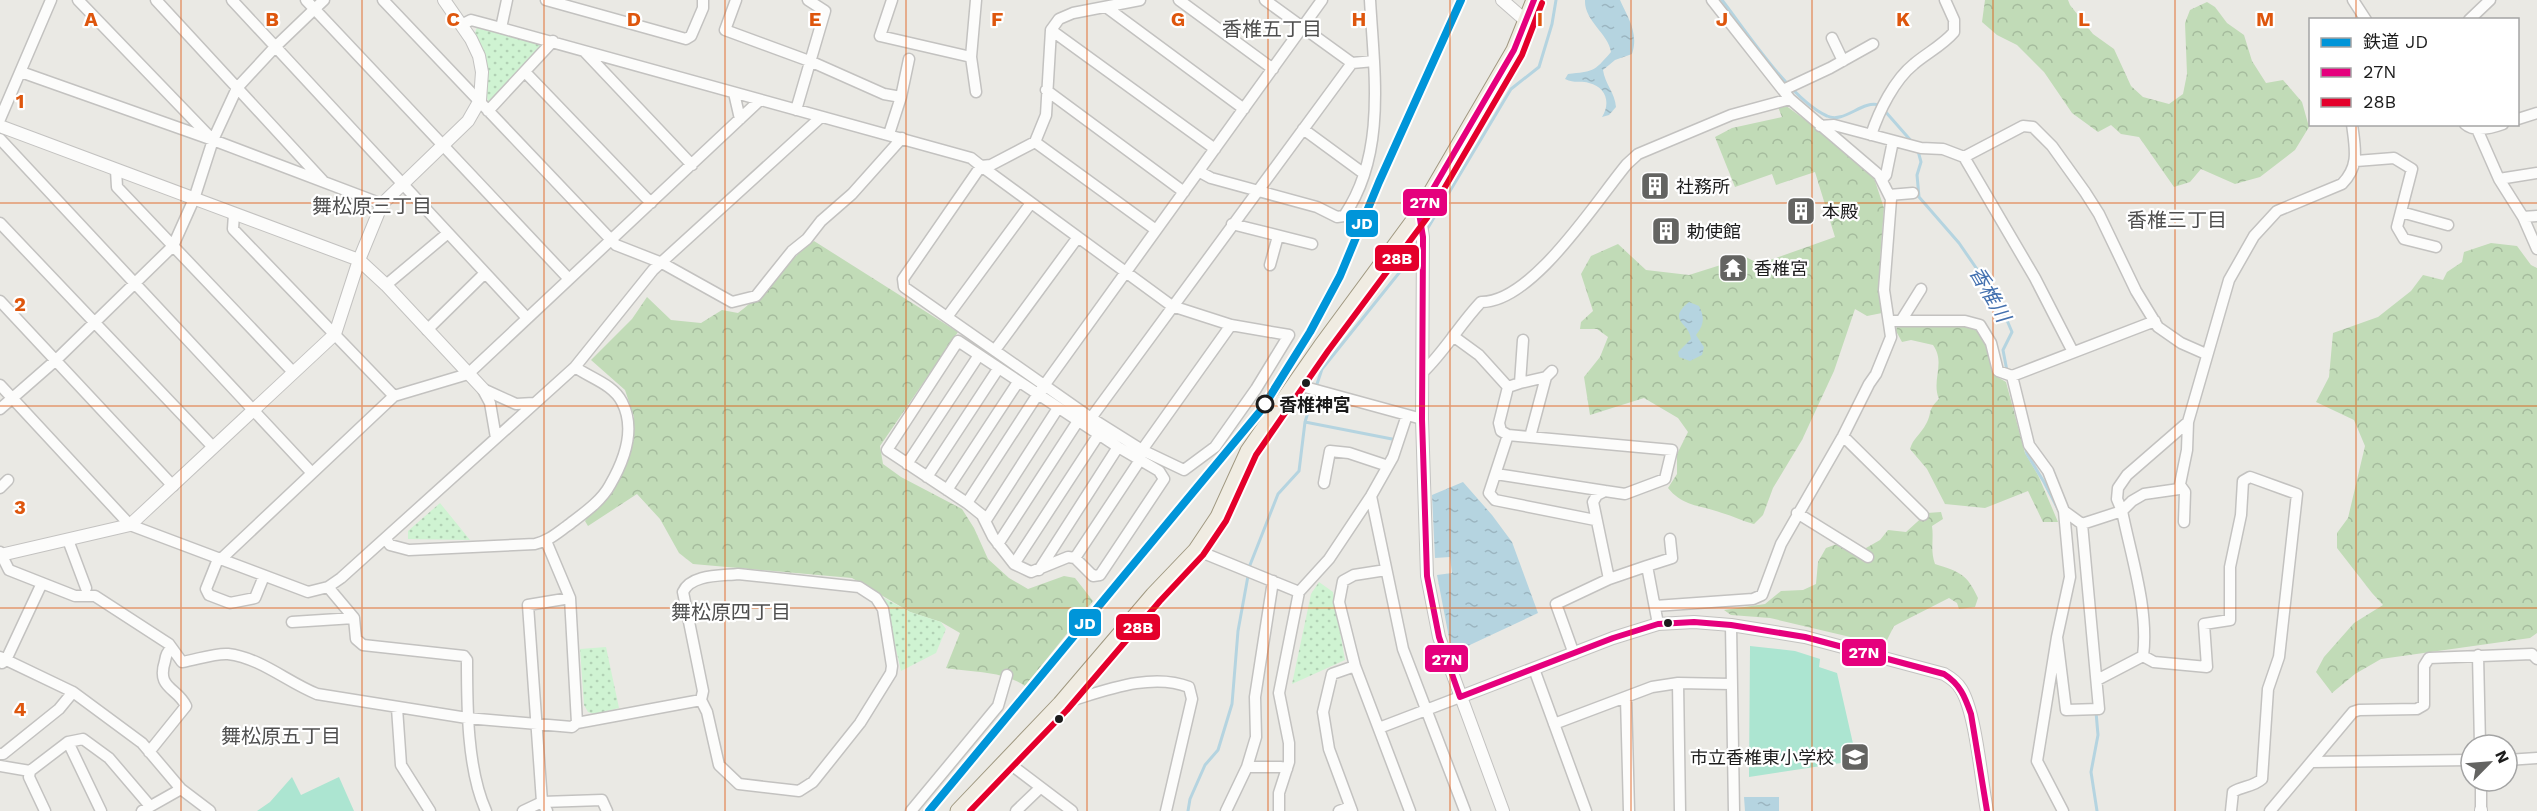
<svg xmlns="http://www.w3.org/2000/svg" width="2537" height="811" viewBox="0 0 2537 811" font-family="'Work Sans','Noto Sans JP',sans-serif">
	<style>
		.forest { fill: url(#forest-crowns) }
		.park { fill: url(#park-dots) }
		.pitch { fill: #ace5d1 }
		.water { fill: url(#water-ripples) }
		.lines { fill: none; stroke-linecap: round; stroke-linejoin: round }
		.stream { stroke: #b5d4e0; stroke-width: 3 }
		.minor-casing { stroke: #c3c2c0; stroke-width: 13 }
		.tertiary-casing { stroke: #c3c2c0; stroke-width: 14 }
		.primary-casing { stroke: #a09881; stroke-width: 17 }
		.minor { stroke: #fcfcfb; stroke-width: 10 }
		.tertiary { stroke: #fcfcfb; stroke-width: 12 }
		.primary { stroke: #f0ece2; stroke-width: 15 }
		.bus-1-casing { stroke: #fff; stroke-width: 10 }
		.bus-2-casing { stroke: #fff; stroke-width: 10 }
		.bus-1 { stroke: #e5007d; stroke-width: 6 }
		.bus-2 { stroke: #e4002b; stroke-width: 6 }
		.rail-1-casing { stroke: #fff; stroke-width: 12 }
		.rail-1 { stroke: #0095d9; stroke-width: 8 }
		.grid { fill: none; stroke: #de560d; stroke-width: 1.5; stroke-opacity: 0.55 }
		.bus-dot { fill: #1c1c1c; stroke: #fff; stroke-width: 2 }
		.stop-dot { fill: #fff; stroke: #1c1c1c; stroke-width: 3 }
		.labels { text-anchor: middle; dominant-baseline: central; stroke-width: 4.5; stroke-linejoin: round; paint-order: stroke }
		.poi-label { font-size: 18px; fill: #1c1c1c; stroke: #fff; text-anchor: start }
		.stop-label { font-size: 18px; font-weight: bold; fill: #1c1c1c; stroke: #fff; text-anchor: start }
		.neighbourhood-label { font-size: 20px; fill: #4f4f4f; stroke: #fff }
		.water-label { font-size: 20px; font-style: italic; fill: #4471af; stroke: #fff }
		.grid-label { font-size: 20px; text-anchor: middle; font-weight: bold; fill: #de560d; stroke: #fff; stroke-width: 4.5; stroke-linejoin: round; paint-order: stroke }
		.line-badge { stroke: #fff; stroke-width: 2 }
		.badge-label { font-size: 16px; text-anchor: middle; font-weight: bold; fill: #fff }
	</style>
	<defs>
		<pattern id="forest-crowns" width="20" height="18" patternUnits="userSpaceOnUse" patternTransform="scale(1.5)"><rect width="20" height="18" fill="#c1dbb7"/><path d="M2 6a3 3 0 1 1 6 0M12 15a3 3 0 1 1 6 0" fill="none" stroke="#a5bb9d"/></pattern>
		<pattern id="park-dots" width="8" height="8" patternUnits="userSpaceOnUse" patternTransform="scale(1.5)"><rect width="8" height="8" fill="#cff3d2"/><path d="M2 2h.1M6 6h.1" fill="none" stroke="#b1d0b4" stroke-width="1.8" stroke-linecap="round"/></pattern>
		<pattern id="water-ripples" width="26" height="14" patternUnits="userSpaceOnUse" patternTransform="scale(1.5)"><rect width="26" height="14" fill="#b5d4e0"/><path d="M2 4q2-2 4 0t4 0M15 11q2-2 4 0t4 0" fill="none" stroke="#9bb5c0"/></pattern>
	</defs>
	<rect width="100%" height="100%" fill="#eae9e4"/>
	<path class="forest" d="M1985 0H2068L2070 5 2093 34 2114 49 2131 86 2143 97 2169 104 2183 94 2187 74 2185 23 2190 10 2207 2 2215 7 2227 23 2244 35 2252 61 2266 83 2283 80 2302 102 2309 127 2295 150 2260 177 2235 184 2201 169 2190 182 2174 187 2139 137 2121 134 2111 125 2098 132 2072 113 2044 72 2017 45 1997 35 1982 22Z
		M1785 105 1861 161 1873 175 1884 208 1880 261 1883 280 1882 313 1867 316 1855 309 1834 371 1802 440 1773 488 1763 515 1754 524C1742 521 1733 516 1722 513 1701 505 1683 507 1668 488L1677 474V454L1688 432 1678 418 1644 398 1590 415 1584 377 1600 357 1608 337 1597 329H1580L1581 322 1593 311 1581 274 1591 256 1618 244 1646 270 1689 275 1746 257 1759 264 1835 237 1815 172 1776 185 1772 174 1735 187 1715 137 1732 128 1782 117 1778 107Z
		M814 241 958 332 880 446 883 464 901 477 962 509 974 528 988 559 1009 578 1028 589 1064 576 1075 578 1093 601 1025 686C1004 671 971 672 946 668L960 633 941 622 910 612 852 578 693 564 679 553 660 519 637 494 588 526 585 521 627 462 634 417 625 390 591 360 632 319 647 297 671 320 701 323 722 310 738 313C767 292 785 262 814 241Z
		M2491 243 2517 246 2531 265 2537 268V633L2530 638 2381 659 2355 674 2332 693 2316 672 2324 657 2354 623 2383 605 2372 593 2337 548V533L2348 518 2365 446 2354 420 2316 402 2329 377 2333 333 2378 317 2411 291 2423 275 2443 280 2447 272 2462 262 2464 252Z
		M1962 324 1976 327 1988 343 1994 375 2006 382 2025 453 2038 475 2058 522H2043L2028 491 1985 508 1945 504 1927 469 1910 449C1913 438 1921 434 1926 424 1933 412 1926 412 1939 399 1931 380 1946 363 1933 345L1911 340 1902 342 1896 331 1897 326Z
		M1941 512 1943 519 1932 526C1934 540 1930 550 1935 564 1960 572 1967 574 1978 598L1975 607 1959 609 1957 603 1949 598 1894 626 1886 642 1880 644 1770 618 1731 615 1724 610 1765 604 1781 591 1803 590 1816 584 1818 562 1826 548 1837 544 1859 552 1880 540 1888 530 1906 532 1927 513Z"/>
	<path class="park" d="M477 27H487L540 44 541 49 492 102 488 101C485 93 489 85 488 77 487 62 480 49 474 36Z
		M440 503 470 540 408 539V531Z
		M1319 582 1333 592 1345 660 1292 684 1311 594Z
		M884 598 910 612 941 622 946 629 936 653 901 671Z
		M606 647 619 708 594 714 588 712 584 705 580 649Z"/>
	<path class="pitch" d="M1750 646 1795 651 1820 659 1819 667 1837 673 1854 748 1841 763 1749 777Z
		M292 777 301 795 339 777 354 811H257L270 802Z"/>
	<path class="water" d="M1585 0H1620C1628 18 1639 33 1632 54L1615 60 1603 70C1605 84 1615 93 1616 107L1609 115 1602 117C1611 103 1606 87 1589 83 1580 80 1575 84 1565 79L1568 74C1593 71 1593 73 1611 52 1608 33 1584 21 1585 0Z
		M1689 302 1699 306C1705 318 1704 325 1696 335L1704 347 1702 355 1690 361 1679 357 1678 352 1691 339C1689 322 1666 321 1689 302Z
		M1463 482 1492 515 1512 542 1538 613 1457 651 1450 643 1437 575 1452 573 1450 557 1435 558 1432 495Z
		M1744 797H1779V811H1745Z"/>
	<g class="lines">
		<path class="stream" d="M1722 0C1746 31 1792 101 1827 116 1844 124 1862 100 1879 105
			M1884 110 1913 143
			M1918 151 1921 162 1917 175 1919 197 1959 243 1981 275 1996 308 2006 318 2012 332 2003 350 2007 371
			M1426 231 1511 89 1539 67 1552 24 1556 0
			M1316 387 1322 369 1411 258 1418 245
			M2012 395 2027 454 2044 482 2061 515
			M1305 422 1392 439
			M2096 712 2098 735 2091 772 2097 811
			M1188 811 1190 799 1205 765 1218 750 1232 704 1238 631 1250 565 1278 494 1299 471 1305 422 1314 393"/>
		<g class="minor-casing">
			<path id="minor" d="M78 0 211 138
				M156 0 323 181
				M232 0 527 318
				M306 0 569 279
				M383 0 616 245 662 263 732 302 756 296 792 251 807 239 821 221 852 194 902 138
				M546 0 686 39 691 36 703 8V0
				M736 0 725 30 812 62 884 94 901 97 909 59
				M892 0 880 36 971 57 976 0
				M1179 0 1273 69
				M1265 0 1352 63
				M2353 0 2366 20
				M1106 7 1244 109
				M2469 20 2490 0
				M461 25 471 20 501 28 971 158 981 166 1172 306 1231 325 1289 335 1256 389 1215 447 1184 470 1142 450 1091 418 904 287 903 279 981 166 991 165 1035 142 1046 115 1051 30 1059 19 1073 13 1140 0
				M501 28 507 0
				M1051 30 1215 149
				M1832 38 1843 61
				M585 52 692 165
				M971 57 976 92
				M21 72 213 140 382 204
				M525 72 651 203
				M1046 90 1184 192
				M1783 90 1830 68 1873 44
				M734 93 740 119
				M796 110 825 11 808 0
				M488 111 553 41
				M0 119 51 0
				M2518 119 2537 113
				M2465 124C2475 133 2492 128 2503 124
				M1820 126 1834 125 1921 148 1943 149 1964 157 2023 126 2033 127 2052 146 2085 192 2099 214 2136 291 2158 327 2181 343 2206 354
				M1303 129 1363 173
				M2477 129 2499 179 2523 217 2537 249
				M889 134 901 97
				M1871 135C1879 111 1894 80 1914 64 1927 53 1943 45 1954 32V20L1945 0
				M0 139 312 473
				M1035 142 1156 230
				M1964 157 2035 278 2073 352
				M2356 161 2394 158 2412 169 2397 227 2404 239 2436 247
				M116 170 117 187 293 372
				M1200 172 1211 178 1317 207 1337 217 1344 216C1387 153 1374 72 1370 0
				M2499 179 2537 173
				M1882 180 1886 175 1893 141
				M1889 195 1913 193
				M2401 212 2448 225
				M234 214 233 229 394 396
				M2523 217 2537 216
				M0 223 213 447
				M1232 224 1312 244
				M1270 265 1278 236
				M386 285 448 233
				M0 301 173 486
				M947 317 1031 203
				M1889 321H1965L1980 325 1991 343 1998 371 2012 376 2155 321
				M1901 321 1921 289
				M427 330 485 273
				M1453 336 1479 355 1508 387 1499 423 1501 431 1508 435 1672 450 1665 479 1625 494 1605 491 1597 495 1593 502 1609 579 1647 566 1658 624
				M958 341 1118 447 1159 471 1164 479 1100 575 1093 576 1075 558 1068 557 1031 572 1014 564 993 537 982 515 967 503 887 450Z
				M995 350 1078 237
				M1423 372C1445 351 1460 324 1481 302 1532 303 1596 201 1627 164L1638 154 1731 115 1790 99
				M2012 376 2029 445 2048 471 2064 511 2082 524 2099 709 2066 710 2057 637
				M1520 383 1546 377 1552 371
				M1294 384 1422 419
				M0 385 130 525 308 592 328 587 341 578 575 367 653 270 821 117
				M1508 387 1520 383 1523 340
				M483 389 516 404 534 403
				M483 390 490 403 496 438
				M0 409 56 360 173 246 194 199 213 140 237 88 275 47 324 0
				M1091 418 1352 63 1374 61
				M1508 435 1489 493 1495 500 1595 520
				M1843 436 1923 515
				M1530 437 1546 377
				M1142 450 1231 325
				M907 464 979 355
				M1496 474 1605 491
				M927 477 998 369
				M1324 483 1330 451 1349 453 1388 466
				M2180 485 2185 492 2184 522
				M0 488 8 480
				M947 490 1018 382
				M1371 496 1403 649 1465 811
				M967 503 1038 394 1322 0
				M1797 513 1868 557
				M986 520 1058 408
				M2082 524 2122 511 2132 501 2144 494 2179 489 2187 450 2188 422
				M386 539 390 545 409 550 535 544C548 541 556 534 567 526 581 515 601 502 610 485 624 461 636 429 622 402 613 384 590 378 575 367
				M68 540 86 588
				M546 541 570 598 577 723
				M998 544 1078 421
				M1196 550 1299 592
				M0 552 9 570 75 596H95L169 644 182 662C196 660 214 653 228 654 261 658 287 682 317 694L467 718 572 727 577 723 701 700
				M1075 558 1140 460
				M218 559 206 589 209 595 230 603 255 598 264 576
				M220 560 394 396 468 374 760 100
				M1014 564 1099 434
				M1647 566 1672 558 1670 539
				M1039 570 1118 447
				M1386 570 1354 575 1343 581 1339 602 1355 666 1410 811
				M738 574 859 587 876 598 883 609 892 666 891 673 860 723 813 782 799 791 739 784 719 765 707 712 701 700 703 691 683 592C691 574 721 576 738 574Z
				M328 587 354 618 356 639 363 645 464 656 467 660C467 706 467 769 486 811
				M1655 606 1753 599 1762 595 1781 544 1843 436 1869 384 1876 374 1891 337 1884 290 1891 199 1879 175 1790 99 1712 0
				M292 622 354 618
				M1731 625 1734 811
				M1574 654 1556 604 1609 579
				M2478 655 2480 745
				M2143 656 2154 662 2207 667 2204 624 2230 620V567L2241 515 2243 481 2250 477 2297 494 2279 657 2268 689 2262 779C2253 787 2242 786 2233 792L2231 811
				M0 657 73 692 142 743 181 789 210 811
				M2 663 6 660 42 583
				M1534 669 1586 811
				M2097 680 2143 656C2149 610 2131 556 2122 511L2117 499 2118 488 2127 475 2188 422 2229 280 2254 236 2277 211 2342 184C2360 166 2355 148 2352 124
				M1678 683 1680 811
				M1626 697 1629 811
				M1060 704C1099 693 1149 671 1189 687L1192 699 1166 811
				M397 708 401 765 430 811
				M1554 724 1652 687 1678 683 1731 684
				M1379 728 1460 697
				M68 742 83 739 109 758 150 806
				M149 752 186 706C177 687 156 689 165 661 166 655 167 652 172 648
				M0 754H3L59 709 73 692
				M2507 760 2537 758
				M1006 761 1072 811
				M2312 762 2471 760
				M0 766 30 771
				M1247 767H1281L1287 769
				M2481 781V810
				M45 811 29 777 30 771 68 742 101 811
				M142 811 181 789
				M523 811 542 802 602 800 607 811
				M547 811 542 802 528 605 570 598
				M911 811 998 706 1007 675
				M1016 811 1040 788
				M1226 811 1247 767 1256 737 1255 697 1273 581
				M1279 811V793L1289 762V743L1279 693 1299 592 1329 559 1371 496 1393 457 1407 415
				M1339 811 1350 807
				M1352 811 1329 749 1323 712 1332 674 1355 666
				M2063 811 2037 761 2057 637 2070 577 2064 511
				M2270 811 2353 712 2359 710 2417 709 2424 705V666L2429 658 2532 654 2537 659"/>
		</g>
		<g class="tertiary-casing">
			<path id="tertiary" d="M1502 0 1526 21
				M0 126 359 260 386 285 483 389
				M1419 213 1423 237 1422 419 1427 576 1439 637 1503 811
				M1 555 130 525 335 334 359 260 382 204 468 121 480 100 482 72 479 56 471 39 444 0
				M1460 697 1613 638 1658 624 1694 622 1731 625 1805 637 1944 674C1951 678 1957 682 1961 689 1976 713 1981 780 1987 811
				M2481 810V811"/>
		</g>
		<g class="primary-casing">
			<path id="primary" d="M958 811 1060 704 1153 595 1196 550 1218 517 1248 451 1321 346 1419 213 1514 50 1534 0"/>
		</g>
		<use href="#minor" class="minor"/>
		<use href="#tertiary" class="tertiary"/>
		<use href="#primary" class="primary"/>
		<g class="bus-1-casing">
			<path id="bus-1" d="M1534 0 1514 50 1419 213 1423 237 1422 419 1427 576 1439 637 1460 697 1613 638 1658 624 1694 622 1731 625 1805 637 1944 674C1960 684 1965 697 1971 714L1987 811"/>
		</g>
		<g class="bus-2-casing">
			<path id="bus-2" d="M970 811 1067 710 1160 601 1203 555 1226 521 1256 455 1328 351 1427 218 1522 55 1542 3"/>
		</g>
		<use href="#bus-1" class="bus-1"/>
		<use href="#bus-2" class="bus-2"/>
		<g class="rail-1-casing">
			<path id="rail-1" d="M929 811 1262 409 1310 332 1340 276 1379 182 1461 0"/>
		</g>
		<use href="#rail-1" class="rail-1"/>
	</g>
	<path class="grid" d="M181 0V811M362 0V811M544 0V811M725 0V811M906 0V811M1087 0V811M1268 0V811M1450 0V811M1631 0V811M1812 0V811M1993 0V811M2175 0V811M2356 0V20M2356 124V811M0 203H2537M0 406H2537M0 608H2537"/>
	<defs>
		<g id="building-square" transform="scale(1.5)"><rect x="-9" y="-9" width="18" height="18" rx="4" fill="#646462" stroke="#fff"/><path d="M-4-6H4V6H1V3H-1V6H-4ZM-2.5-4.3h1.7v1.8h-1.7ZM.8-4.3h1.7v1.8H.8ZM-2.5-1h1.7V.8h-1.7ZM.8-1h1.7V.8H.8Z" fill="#fff"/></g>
		<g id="temple-square" transform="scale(1.5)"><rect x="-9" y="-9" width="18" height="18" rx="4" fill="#646462" stroke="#fff"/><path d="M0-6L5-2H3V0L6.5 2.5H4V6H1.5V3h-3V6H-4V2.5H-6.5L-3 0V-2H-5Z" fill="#fff"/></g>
		<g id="school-square" transform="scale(1.5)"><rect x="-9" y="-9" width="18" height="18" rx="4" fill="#646462" stroke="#fff"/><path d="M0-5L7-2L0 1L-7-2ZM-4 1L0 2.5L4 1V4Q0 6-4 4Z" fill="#fff"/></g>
	</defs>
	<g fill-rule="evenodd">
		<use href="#building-square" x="1655" y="186"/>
		<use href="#building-square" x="1801" y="211"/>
		<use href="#building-square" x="1666" y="231"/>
		<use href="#temple-square" x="1733" y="268"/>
		<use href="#school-square" x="1855" y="757"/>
	</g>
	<g class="bus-dot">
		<circle cx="1306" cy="383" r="5"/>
		<circle cx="1668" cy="623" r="5"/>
		<circle cx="1059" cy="719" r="5"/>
	</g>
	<circle class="stop-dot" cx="1265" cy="404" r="8"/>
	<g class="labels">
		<g class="poi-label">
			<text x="1676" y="186">社務所</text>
			<text x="1822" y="211">本殿</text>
			<text x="1687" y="231">勅使館</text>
			<text x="1754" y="268">香椎宮</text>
			<text x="1834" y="757" text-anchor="end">市立香椎東小学校</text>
		</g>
		<g class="stop-label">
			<text x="1279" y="404">香椎神宮</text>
		</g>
		<g class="neighbourhood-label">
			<text x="1272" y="29">香椎五丁目</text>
			<text x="372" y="206">舞松原三丁目</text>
			<text x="2177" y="220">香椎三丁目</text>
			<text x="731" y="612">舞松原四丁目</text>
			<text x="281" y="736">舞松原五丁目</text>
		</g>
		<g class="water-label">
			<text transform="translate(1990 294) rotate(60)">香椎川</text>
		</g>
	</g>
	<g class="grid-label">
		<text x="91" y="26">A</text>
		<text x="272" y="26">B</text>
		<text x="453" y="26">C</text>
		<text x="634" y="26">D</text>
		<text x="815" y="26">E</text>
		<text x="997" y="26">F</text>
		<text x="1178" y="26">G</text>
		<text x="1359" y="26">H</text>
		<text x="1540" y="26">I</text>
		<text x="1722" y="26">J</text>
		<text x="1903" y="26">K</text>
		<text x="2084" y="26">L</text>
		<text x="2265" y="26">M</text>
		<text x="20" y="108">1</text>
		<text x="20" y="311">2</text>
		<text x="20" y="514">3</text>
		<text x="20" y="716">4</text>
	</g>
	<g class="line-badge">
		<rect x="1402" y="188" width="46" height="29" rx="6" fill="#e5007d"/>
		<rect x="1345" y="209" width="34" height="29" rx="6" fill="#0095d9"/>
		<rect x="1374" y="244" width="46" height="28" rx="6" fill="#e4002b"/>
		<rect x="1068" y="608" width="34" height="29" rx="6" fill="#0095d9"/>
		<rect x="1115" y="613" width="46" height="28" rx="6" fill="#e4002b"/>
		<rect x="1841" y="638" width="46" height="29" rx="6" fill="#e5007d"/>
		<rect x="1424" y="644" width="45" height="29" rx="6" fill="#e5007d"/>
	</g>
	<g class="badge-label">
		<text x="1425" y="208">27N</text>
		<text x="1362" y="229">JD</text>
		<text x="1397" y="264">28B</text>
		<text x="1085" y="629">JD</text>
		<text x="1138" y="633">28B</text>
		<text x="1864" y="658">27N</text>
		<text x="1447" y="665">27N</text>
	</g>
	<rect x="2309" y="18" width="210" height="108" fill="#ffffff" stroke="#a4a4a4" stroke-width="1.5"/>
	<rect x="2321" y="38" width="30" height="9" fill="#0095d9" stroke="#a4a4a4" stroke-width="1.5"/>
	<text x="2363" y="48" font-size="18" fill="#1c1c1c">鉄道 JD</text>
	<rect x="2321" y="68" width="30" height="9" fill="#e5007d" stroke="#a4a4a4" stroke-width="1.5"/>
	<text x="2363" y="78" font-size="18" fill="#1c1c1c">27N</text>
	<rect x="2321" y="98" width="30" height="9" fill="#e4002b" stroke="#a4a4a4" stroke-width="1.5"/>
	<text x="2363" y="108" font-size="18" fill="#1c1c1c">28B</text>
	<g transform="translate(2489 763) rotate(65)"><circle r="28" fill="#ffffff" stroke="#a4a4a4" stroke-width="1.5"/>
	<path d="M0-4.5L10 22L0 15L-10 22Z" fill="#646462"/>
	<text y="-9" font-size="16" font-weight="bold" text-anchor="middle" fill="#1c1c1c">N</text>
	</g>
</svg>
